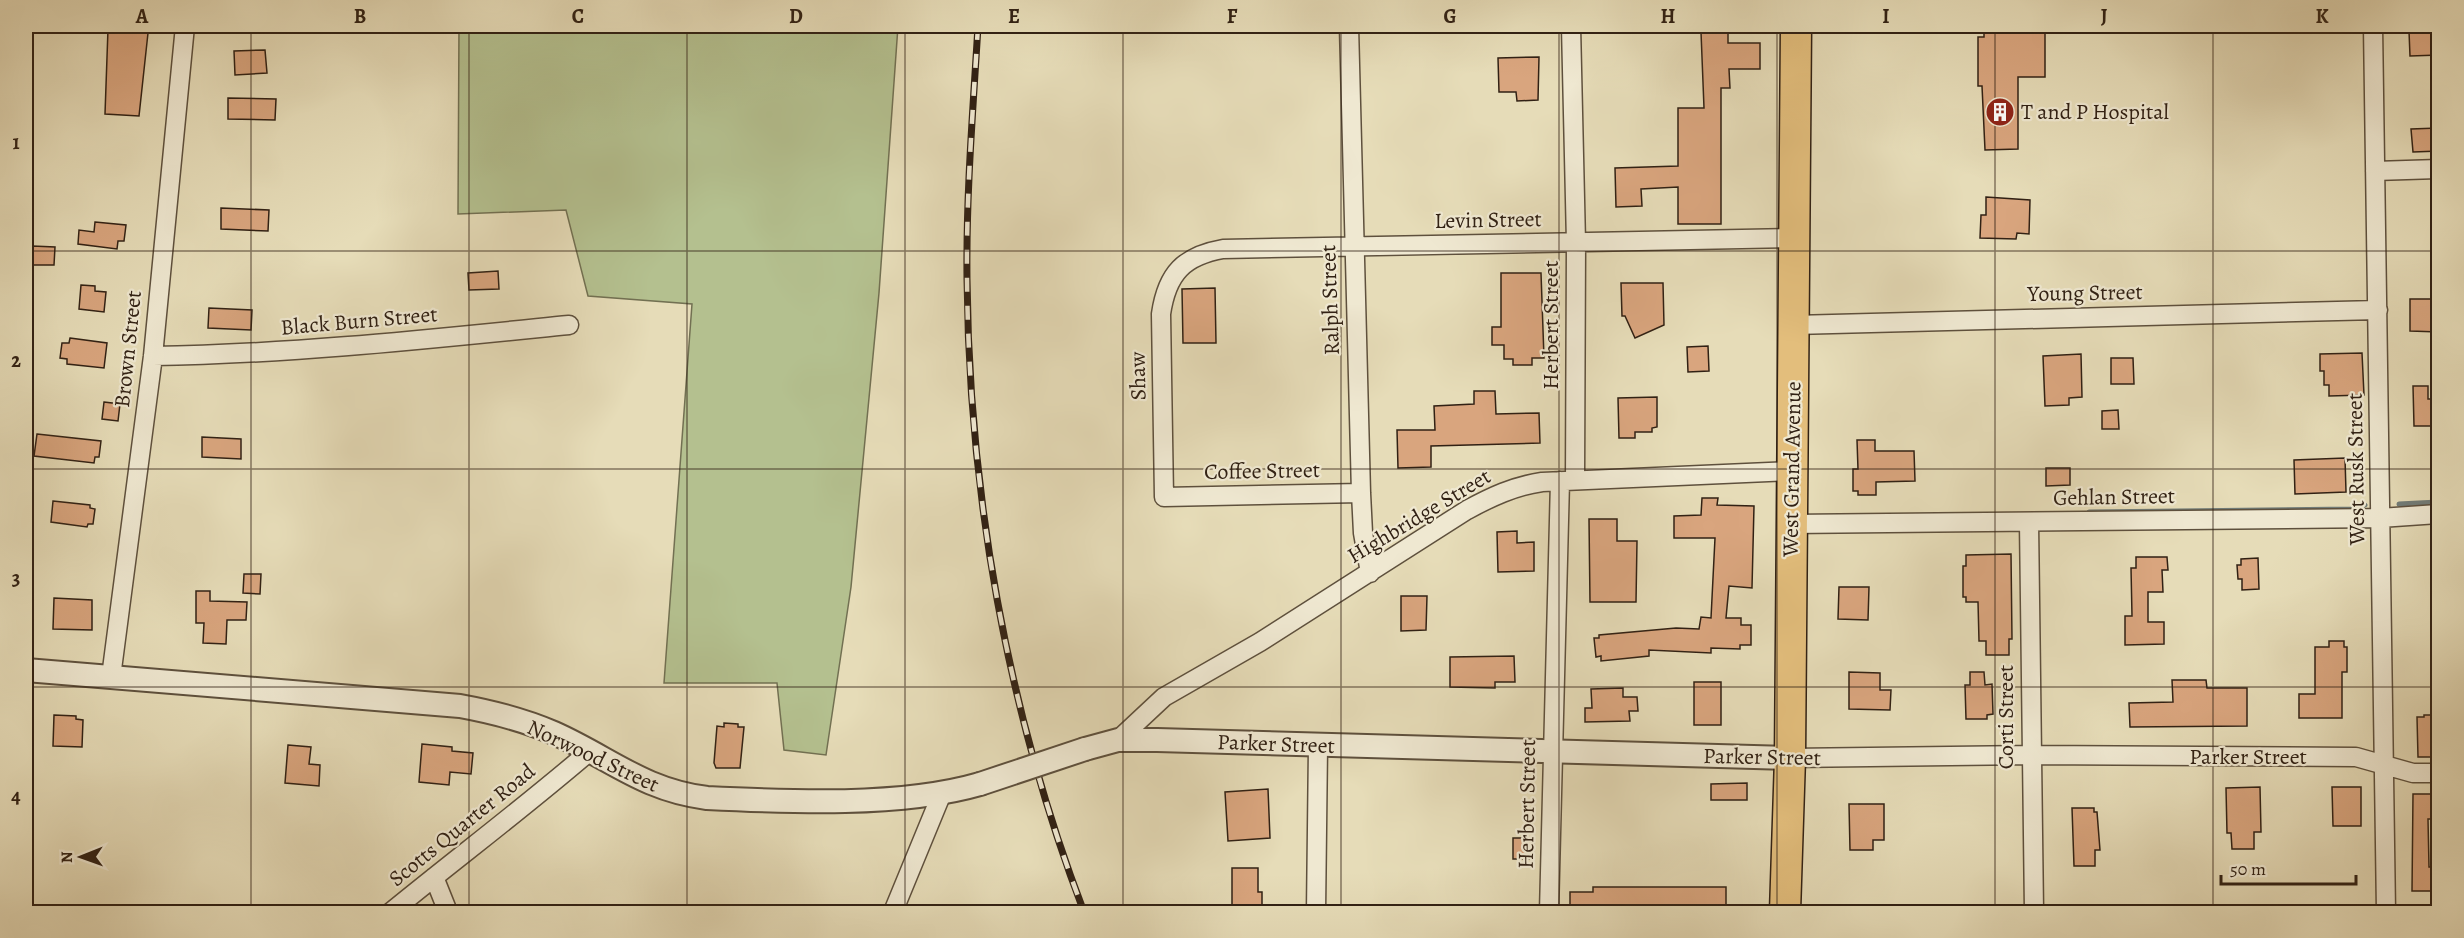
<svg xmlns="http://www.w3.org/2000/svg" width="2464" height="938" viewBox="0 0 2464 938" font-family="Alegreya,serif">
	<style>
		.green { fill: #b4c08f; stroke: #727052; stroke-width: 1.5 }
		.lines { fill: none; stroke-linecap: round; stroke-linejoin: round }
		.stream { stroke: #717c78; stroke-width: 5 }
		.building { fill: #d9a57e; stroke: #312114; stroke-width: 1.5 }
		.minor-casing { stroke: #5e503d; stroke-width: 21 }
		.tertiary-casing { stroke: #5e503d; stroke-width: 26 }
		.trunk-casing { stroke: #312114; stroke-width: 33 }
		.minor { stroke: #efe8d1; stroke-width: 18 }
		.tertiary { stroke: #efe8d1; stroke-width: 22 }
		.trunk { stroke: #e3be7c; stroke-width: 30 }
		.rail-casing { stroke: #312114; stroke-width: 7 }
		.rail { stroke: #efe8d1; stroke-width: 4.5; stroke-dasharray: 14; stroke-linecap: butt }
		.tertiary-bridge-casing { stroke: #5e503d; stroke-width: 26; stroke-linecap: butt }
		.tertiary-bridge { stroke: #efe8d1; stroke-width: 22 }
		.grid { fill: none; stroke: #312114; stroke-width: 1.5; stroke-opacity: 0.55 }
		.labels { text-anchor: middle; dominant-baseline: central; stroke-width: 4.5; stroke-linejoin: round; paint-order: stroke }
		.poi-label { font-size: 22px; fill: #312114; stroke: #efe8d1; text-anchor: start }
		.street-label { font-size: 22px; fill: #312114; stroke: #efe8d1 }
		.neatline { fill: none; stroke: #312114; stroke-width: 2 }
		.grid-label { font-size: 20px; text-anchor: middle; font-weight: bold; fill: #312114 }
	</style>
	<rect width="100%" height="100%" fill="#e6dcb8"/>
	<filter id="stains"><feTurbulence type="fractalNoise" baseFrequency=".00333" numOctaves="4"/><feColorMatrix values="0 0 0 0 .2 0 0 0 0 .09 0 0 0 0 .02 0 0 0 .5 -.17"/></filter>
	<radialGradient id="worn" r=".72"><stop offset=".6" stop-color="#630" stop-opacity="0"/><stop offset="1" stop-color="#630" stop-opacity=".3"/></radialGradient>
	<path class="green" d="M459 26H898L879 293 851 587 826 755 784 750 777 683H664L692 304 588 296 566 210 458 214Z"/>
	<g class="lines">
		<path class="stream" d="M2399 504 2438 502
			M2089 512 2353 509 2365 505"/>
	</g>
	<path class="building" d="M1984 26H2018V32H2045V77H2018V149L1985 150 1982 86H1978V37H1984Z
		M108 29 148 33 139 116 105 114Z
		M2439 29V55L2410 56 2409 31Z
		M1701 32H1728V43H1760V69H1729L1730 88H1721V224H1678V187L1641 189 1642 206 1616 207 1615 168 1678 166V108H1704Z
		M265 50 267 73 235 75 234 51Z
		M1539 57 1538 100 1517 101 1516 92H1499L1498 58Z
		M228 98 276 99 275 120 228 119Z
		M2438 128 2439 151 2413 152 2411 129Z
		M1986 197 2030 200 2029 234 2017 233 2016 239 1980 238 1981 215H1986Z
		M221 208 269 210 268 231 221 229Z
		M95 222 126 225 124 241H118L117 249 78 244 79 230 94 232Z
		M32 246 55 247 54 265H31Z
		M498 271 499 289 469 290 468 273Z
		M1501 273H1541L1544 358H1532V365H1513V359H1504V345H1492V327H1501Z
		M1621 283H1663L1664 325 1635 338 1625 316H1622Z
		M81 285 95 286V291L106 292 104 312 79 309Z
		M1215 288 1216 343H1183L1182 289Z
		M2410 299H2439V332L2410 331Z
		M209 308 252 310 251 330 208 328Z
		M70 338 107 343 104 368 67 364V359L60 358 62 343H69Z
		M1708 346 1709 371 1688 372 1687 347Z
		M2362 353 2364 395 2329 396V385H2324V371H2320V354Z
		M2081 354 2082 397 2069 398V405L2045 406 2043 356Z
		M2111 358H2133L2134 384H2111Z
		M2413 386H2428V399H2439V426H2414Z
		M1474 391H1495L1496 414 1539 413 1540 443 1431 446V467L1398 468 1397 430H1435L1434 406 1474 404Z
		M1657 397V427L1652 428V432H1635V438H1619L1618 398Z
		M104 402 120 404 118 421 102 419Z
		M2118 410 2119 429H2102V411Z
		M37 434 101 441 99 457H95L94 463 34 456Z
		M202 437 241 439V459L202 457Z
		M1857 440H1875V451H1914L1915 481 1876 482V495H1858V491H1853V469H1858Z
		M2345 458 2346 492 2295 494 2294 460Z
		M2046 468H2070V485L2046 486Z
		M1702 498H1718L1717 505 1754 506 1752 588 1729 586 1726 618H1741V625H1751V645H1740V649L1711 648V653L1649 650V656L1601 661V656L1596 657 1594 638H1599V635L1676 628 1699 629 1701 617 1711 618 1715 538H1674V516L1701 515Z
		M53 501 90 505V508L95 509 93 524H88L87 527 51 522Z
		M1589 519H1617V541H1637L1636 602H1590Z
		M1517 531V543L1534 542V571L1498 572 1497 532Z
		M2011 554 2012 639H2009V655H1986V641H1979L1978 602H1966V597H1963V566H1966V555Z
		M2136 557H2167L2168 570H2162L2163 592H2148V622H2164V644L2125 645V616H2132L2131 568H2136Z
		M2258 558 2259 589 2242 590V579H2238L2237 565H2241V559Z
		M244 574H261L260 594 243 593Z
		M1839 587H1869L1868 620 1838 619Z
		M196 591H210V601L247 602 246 620H227L226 644 203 643 204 623H196Z
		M1401 596H1427L1426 630 1401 631Z
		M54 598 92 600V630L53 629Z
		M2329 641H2344V647H2347V672H2342V718H2299V694H2315V647H2329Z
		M1514 656 1515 682H1495V688L1450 687V657Z
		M1849 672 1880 673V690H1891L1890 710 1849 709Z
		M1970 672H1984L1985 685 1992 684 1993 714 1987 715V719H1966L1965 685H1970Z
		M2172 680H2206L2207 688H2247V726L2130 727 2129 703 2173 702Z
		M1694 682H1721V725H1694Z
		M1623 688V697H1637L1638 711H1629L1630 721 1585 722V708H1592L1591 689Z
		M54 715 76 716V719L83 720 82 747 53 746Z
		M2424 715H2439L2435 757H2418L2417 717H2424Z
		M724 723 738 724V727H744L740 768H716L714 763 717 726 724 727Z
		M422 744 452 747V751L473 753 471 774 450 772 449 785 419 782Z
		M288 745 311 747 309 764 320 765 319 786 285 783Z
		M1747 783V800H1711V784Z
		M2260 787 2261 832H2254V849H2232L2231 833H2227L2226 788Z
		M2332 787H2361V826H2333Z
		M1268 789 1270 838 1228 841 1225 792Z
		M2413 794H2435V819H2428L2429 867H2439V881H2433L2432 891H2412Z
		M1849 804H1884V840H1873V850H1850Z
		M2072 808H2094V812H2097L2100 850H2095V866H2074Z
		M1513 838H1534L1533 859H1513Z
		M1232 868H1258V892H1262V909H1232Z
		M1593 887H1726V912H1570V892H1593Z"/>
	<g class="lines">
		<g class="minor-casing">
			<path id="minor" d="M1349 26 1361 493 1363 533 1370 573
				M1571 26 1576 243 1575 480
				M2373 26 2386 912
				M2375 171 2438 169
				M1794 325 2378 310
				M153 356C292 354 430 339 569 325
				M1361 493 1164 497 1161 314C1167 273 1184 256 1223 249L1794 238
				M2029 522 2034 912
				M1791 524 2380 518 2438 514
				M111 677 153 356 185 26
				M1118 740 1164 697 1260 642 1467 510C1491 497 1514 486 1542 482L1792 471
				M1790 758 2030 755 2356 757 2413 773H2438
				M434 877 448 912
				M391 912C457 858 525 807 590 751
				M893 912 942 793
				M1316 912 1318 746
				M1549 912 1560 481"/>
		</g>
		<g class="tertiary-casing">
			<path id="tertiary" d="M26 670 460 706C493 712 524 720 554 733 610 758 643 790 707 798 790 802 901 807 980 784
				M1085 749 1118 740H1157L1790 758"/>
		</g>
		<g class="trunk-casing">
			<path id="trunk" d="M1785 912 1790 758 1796 26"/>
		</g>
		<use href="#minor" class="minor"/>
		<use href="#tertiary" class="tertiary"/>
		<use href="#trunk" class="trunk"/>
		<g class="rail-casing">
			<path id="rail" d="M978 26C973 110 966 194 967 279 969 494 1007 711 1084 912"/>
		</g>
		<use href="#rail" class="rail"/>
		<g class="tertiary-bridge-casing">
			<path id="tertiary-bridge" d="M980 784 1085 749"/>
		</g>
		<use href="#tertiary-bridge" class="tertiary-bridge"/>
	</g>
	<path class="grid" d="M251 26V912M469 26V912M687 26V912M905 26V912M1123 26V912M1341 26V912M1559 26V912M1777 26V912M1995 26V912M2213 26V912M26 251H2438M26 469H2438M26 687H2438"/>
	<defs>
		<g id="building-disc" transform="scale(1.5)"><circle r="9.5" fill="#8f2418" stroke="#efe8d1"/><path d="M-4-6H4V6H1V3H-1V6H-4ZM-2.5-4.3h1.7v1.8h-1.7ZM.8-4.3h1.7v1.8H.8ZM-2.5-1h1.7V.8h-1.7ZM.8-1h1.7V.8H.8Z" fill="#fff"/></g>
	</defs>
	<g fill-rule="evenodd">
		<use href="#building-disc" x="2000" y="112"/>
	</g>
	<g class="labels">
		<g class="poi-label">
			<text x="2021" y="112">T and P Hospital</text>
		</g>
		<g class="street-label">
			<text transform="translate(1488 220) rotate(-1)">Levin Street</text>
			<text transform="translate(2085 293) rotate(-1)">Young Street</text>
			<text transform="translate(1330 300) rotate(-92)">Ralph Street</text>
			<text transform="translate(359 321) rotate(-5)">Black Burn Street</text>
			<text transform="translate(1551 325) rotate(-90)">Herbert Street</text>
			<text transform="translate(128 349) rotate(-84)">Brown Street</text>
			<text transform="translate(1138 376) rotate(-91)">Shaw</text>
			<text transform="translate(1792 469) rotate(-89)">West Grand Avenue</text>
			<text transform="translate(2356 469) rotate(-91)">West Rusk Street</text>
			<text transform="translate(1262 471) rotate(-1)">Coffee Street</text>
			<text transform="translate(2114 497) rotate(-1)">Gehlan Street</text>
			<text transform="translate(1419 516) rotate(-31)">Highbridge Street</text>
			<text transform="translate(2006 717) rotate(-90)">Corti Street</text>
			<text transform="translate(1276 744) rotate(2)">Parker Street</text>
			<text transform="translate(593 756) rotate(25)">Norwood Street</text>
			<text transform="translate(1762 757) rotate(1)">Parker Street</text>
			<text x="2248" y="757">Parker Street</text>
			<text transform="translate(1527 804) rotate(-89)">Herbert Street</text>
			<text transform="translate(462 825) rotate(-39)">Scotts Quarter Road</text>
		</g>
	</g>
	<rect width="2464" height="938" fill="none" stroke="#e6dcb8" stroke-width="66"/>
	<g transform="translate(81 857) rotate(269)" stroke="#efe8d1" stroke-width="4.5" paint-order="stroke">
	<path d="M0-4.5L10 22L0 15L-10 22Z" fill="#312114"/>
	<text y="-9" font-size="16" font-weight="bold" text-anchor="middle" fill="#312114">N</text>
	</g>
	<path d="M2221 875v9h135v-9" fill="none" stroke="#312114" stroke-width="3"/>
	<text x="2230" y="875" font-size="18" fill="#312114" stroke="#efe8d1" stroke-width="4.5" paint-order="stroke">50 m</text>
	<rect x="33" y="33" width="2398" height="872" class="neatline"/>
	<g class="grid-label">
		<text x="142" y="23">A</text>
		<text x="360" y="23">B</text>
		<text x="578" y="23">C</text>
		<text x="796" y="23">D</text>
		<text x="1014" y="23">E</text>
		<text x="1232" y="23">F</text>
		<text x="1450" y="23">G</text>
		<text x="1668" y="23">H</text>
		<text x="1886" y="23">I</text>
		<text x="2104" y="23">J</text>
		<text x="2322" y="23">K</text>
		<text x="16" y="149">1</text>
		<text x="16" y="367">2</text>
		<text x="16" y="585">3</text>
		<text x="16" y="803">4</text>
	</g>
	<rect width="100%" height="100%" filter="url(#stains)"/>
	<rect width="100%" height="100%" fill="url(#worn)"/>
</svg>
